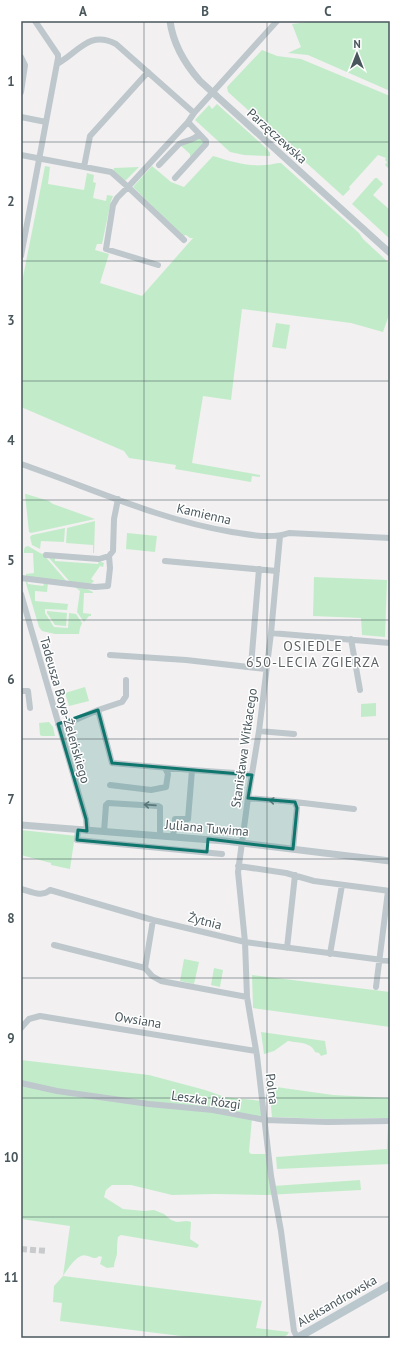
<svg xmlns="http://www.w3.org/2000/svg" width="411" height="1359" viewBox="0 0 411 1359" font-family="'PT Sans',sans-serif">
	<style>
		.green { fill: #c2ecc9 }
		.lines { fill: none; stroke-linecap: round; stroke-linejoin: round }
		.minor-tunnel { stroke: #c8cacc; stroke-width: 6; stroke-dasharray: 6 3; stroke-linecap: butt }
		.minor { stroke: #bdc7cc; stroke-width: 6 }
		.tertiary { stroke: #bdc7cc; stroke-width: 7 }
		.secondary { stroke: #bac8cd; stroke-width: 8 }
		.oneway { stroke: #6c797e }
		.marked { fill: #0f766e; fill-opacity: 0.2; stroke: #0f766e; stroke-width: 3; stroke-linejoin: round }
		.grid { fill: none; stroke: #49575c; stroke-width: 1; stroke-opacity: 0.55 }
		.labels { text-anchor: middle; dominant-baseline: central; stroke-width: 3; stroke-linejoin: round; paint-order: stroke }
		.street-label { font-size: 13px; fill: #49575c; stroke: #fff }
		.neighbourhood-label { font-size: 14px; letter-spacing: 1px; fill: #5d6264; stroke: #fff }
		.neatline { fill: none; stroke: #49575c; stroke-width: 1.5 }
		.grid-label { font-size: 13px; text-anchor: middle; font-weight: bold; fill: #49575c }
	</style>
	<rect width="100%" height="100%" fill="#f2f0f1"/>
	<path class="green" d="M317 21H390V91L308 55 288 53 301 47 292 24Z
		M262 50 277 56 301 59 390 96V170L385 165 387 162 385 160 386 158 378 155 349 187 350 189 343 196 228 92 227 87Z
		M217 104 266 148 270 153V156L244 155 230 152 195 120 209 105 212 109Z
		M198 138H200L203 140V144L191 157 190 156V154L180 145Z
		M213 156C230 161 247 167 265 165 271 165 275 163 281 163L359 233 363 239 390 264V312L383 332 351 323 242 309 231 400 203 396 192 463 260 475V477L252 476 251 482 175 469 176 465 129 458 124 451 21 407V287L45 166 50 167 48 184 84 190 87 173 94 175 93 182 96 183 93 198 106 201 107 195 113 196 111 201 102 244H97L95 250 109 254 100 283 142 296 193 238H190L186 235 183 236 133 187 152 166 171 182 184 187Z
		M139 167 125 181 113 171 114 168Z
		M375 178H377L383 184 373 195 390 210V239L352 204Z
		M276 323 290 325 286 349 272 347Z
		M25 494H26L49 501 53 504 95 519 31 533 29 532Z
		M95 521 94 553H93V545L66 543 67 528Z
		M65 528 64 542 41 541 40 549 32 545 30 537 32 535Z
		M127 533 157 536 155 552 126 549Z
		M28 546 40 553 43 554 68 583 26 576V574L34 573 33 553H24V550L25 547Z
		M49 558H55V561L98 564 99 561 104 563 103 567 100 566 91 579 94 581C88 588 79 584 71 583Z
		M314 577 387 580 385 637 362 635 361 618 313 616Z
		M25 580H27L28 584 43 586 45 582 48 583 47 592 35 591V601L68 604 67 610 45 609V613L54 627 68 628 69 613 76 614 82 623 80 628 79 634H55L42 631 39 627Z
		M75 587 85 588 93 592V593H84L83 613 91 614V616H89L84 622 77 612 80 591Z
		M47 611 67 613 66 626 55 625 47 613Z
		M85 687 89 701 69 706 65 693Z
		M376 703V716L361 717V704Z
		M49 722 53 727 55 736H42L40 735 39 723Z
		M21 830 77 836V840L74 842 70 869 51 865V863L21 855Z
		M184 959 199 962 194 984 180 981Z
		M214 968 223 970 220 987 211 985Z
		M252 975 390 992V1027L253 1008Z
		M261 1032 325 1041 327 1054 321 1056 319 1053 315 1052C311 1042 299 1043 288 1041L274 1051 264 1054Z
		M21 1060 149 1075 205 1090 225 1097 262 1101 265 1120 252 1118 249 1152 251 1154H269L273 1186 360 1180 361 1190 266 1195 215 1194 172 1195 131 1185H112L106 1190 104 1197 123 1209 144 1211 154 1210 164 1214 171 1220 177 1222 187 1221 191 1222 190 1239 199 1245 197 1248 121 1235 118 1237C117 1243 117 1248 117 1254 116 1259 114 1262 114 1267L107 1268 100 1264 102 1257 99 1256C93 1262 88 1253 81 1256 75 1258 66 1271 63 1276L262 1301 256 1328 289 1332 287 1335 282 1338H197L60 1321 62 1303 53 1302 54 1286 63 1276 70 1226 21 1219Z
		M269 1086 333 1095 390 1098V1118L330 1119 272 1117Z
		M388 1125H390V1164L277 1169 276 1157 387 1149Z"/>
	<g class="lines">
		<path class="minor-tunnel" d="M21 1249 47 1251"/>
		<path class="minor" d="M21 57 25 65 21 92
			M57 64C79 52 89 30 116 44L194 113
			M21 117 46 122
			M21 155 111 172 128 187 188 122 194 113 277 21
			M159 165 179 144C188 139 192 142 199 134
			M84 167 90 136 148 72
			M175 178 206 144V141L188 122
			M21 256 58 58V55L35 21
			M158 265 106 249 113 205 117 198 128 187 184 240
			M21 464C91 488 159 520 232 532 250 535 272 539 289 533L390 538
			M280 536 271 633 259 731 248 798 238 872 245 942 247 997 257 1056 271 1176 281 1231 294 1331 297 1337
			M46 555 99 559 109 556
			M165 561 277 571
			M21 578 95 587 108 586 110 568 109 556 113 551 114 519 118 499
			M21 594 86 819 87 831
			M271 633 390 643
			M351 639 360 690
			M110 655 186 660 266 669
			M251 666 259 569
			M21 691H28L30 708
			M98 710 122 702 126 696V680
			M58 724H66L98 710 112 763 192 770 235 773 252 775
			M259 731 294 734
			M110 785 151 790 166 787 168 774 165 768
			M248 798 295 802 297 808 293 849
			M295 802 354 809
			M78 830 77 840 222 854
			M104 832 106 805 108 803 158 806 160 807V836
			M173 837 175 819H188L192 770
			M238 866 286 873 314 881 390 891
			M21 889C30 891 42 898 50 890L153 920 245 942 390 961
			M54 945 145 968 152 976 161 981 247 997
			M287 948 295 875
			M330 954 342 885
			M145 968 153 920
			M376 987 388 891
			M21 1028 29 1019 40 1016 256 1051
			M21 1083 57 1091 149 1104 213 1110 265 1120 328 1122 390 1121"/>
		<path class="tertiary" d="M170 21C173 44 185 64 200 81L390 253
			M21 825 225 841 390 861"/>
		<path class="secondary" d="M297 1338 390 1285"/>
	</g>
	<defs><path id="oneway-shaft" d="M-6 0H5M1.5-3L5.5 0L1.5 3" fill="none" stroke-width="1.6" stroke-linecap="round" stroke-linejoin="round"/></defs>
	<g class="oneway">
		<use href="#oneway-shaft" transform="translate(275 801) rotate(-175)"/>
		<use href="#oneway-shaft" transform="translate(150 805) rotate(-176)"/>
	</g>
	<path class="marked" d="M98 710 112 763 252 775 248 798 295 802 297 808 293 849 208 839 207 852 77 840 78 830 87 831 86 819 58 724Z"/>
	<path class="grid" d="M144 21V1338M267 21V1338M21 142H390M21 261H390M21 381H390M21 500H390M21 620H390M21 739H390M21 859H390M21 978H390M21 1098H390M21 1217H390"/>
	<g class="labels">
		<g class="street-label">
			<text transform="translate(277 136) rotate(42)">Parzęczewska</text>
			<text transform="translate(204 514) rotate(13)">Kamienna</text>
			<text transform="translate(65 710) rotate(74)">Tadeusza Boya-Żeleńskiego</text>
			<text transform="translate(244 748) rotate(-82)">Stanisława Witkacego</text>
			<text transform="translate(207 828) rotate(5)">Juliana Tuwima</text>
			<text transform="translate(205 921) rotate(14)">Żytnia</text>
			<text transform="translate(138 1020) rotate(9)">Owsiana</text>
			<text transform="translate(272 1089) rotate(83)">Polna</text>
			<text transform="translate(206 1100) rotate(8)">Leszka Rózgi</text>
			<text transform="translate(337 1301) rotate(-30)">Aleksandrowska</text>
		</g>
		<g class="neighbourhood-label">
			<text x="313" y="646">OSIEDLE<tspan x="313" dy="16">650-LECIA ZGIERZA</tspan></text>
		</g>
	</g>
	<rect width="411" height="1359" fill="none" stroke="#ffffff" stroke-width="44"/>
	<g transform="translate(357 54)" stroke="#ffffff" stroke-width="3" paint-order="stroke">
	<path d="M0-3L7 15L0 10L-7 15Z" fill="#49575c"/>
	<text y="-6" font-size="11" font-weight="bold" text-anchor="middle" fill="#49575c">N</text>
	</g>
	<rect x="22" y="22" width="367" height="1315" class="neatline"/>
	<g class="grid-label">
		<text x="83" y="16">A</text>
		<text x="205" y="16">B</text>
		<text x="328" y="16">C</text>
		<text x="11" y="86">1</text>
		<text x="11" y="206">2</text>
		<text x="11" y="325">3</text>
		<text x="11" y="445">4</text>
		<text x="11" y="565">5</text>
		<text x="11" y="684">6</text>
		<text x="11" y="804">7</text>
		<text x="11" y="923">8</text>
		<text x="11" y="1043">9</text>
		<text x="11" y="1162">10</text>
		<text x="11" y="1282">11</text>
	</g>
</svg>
